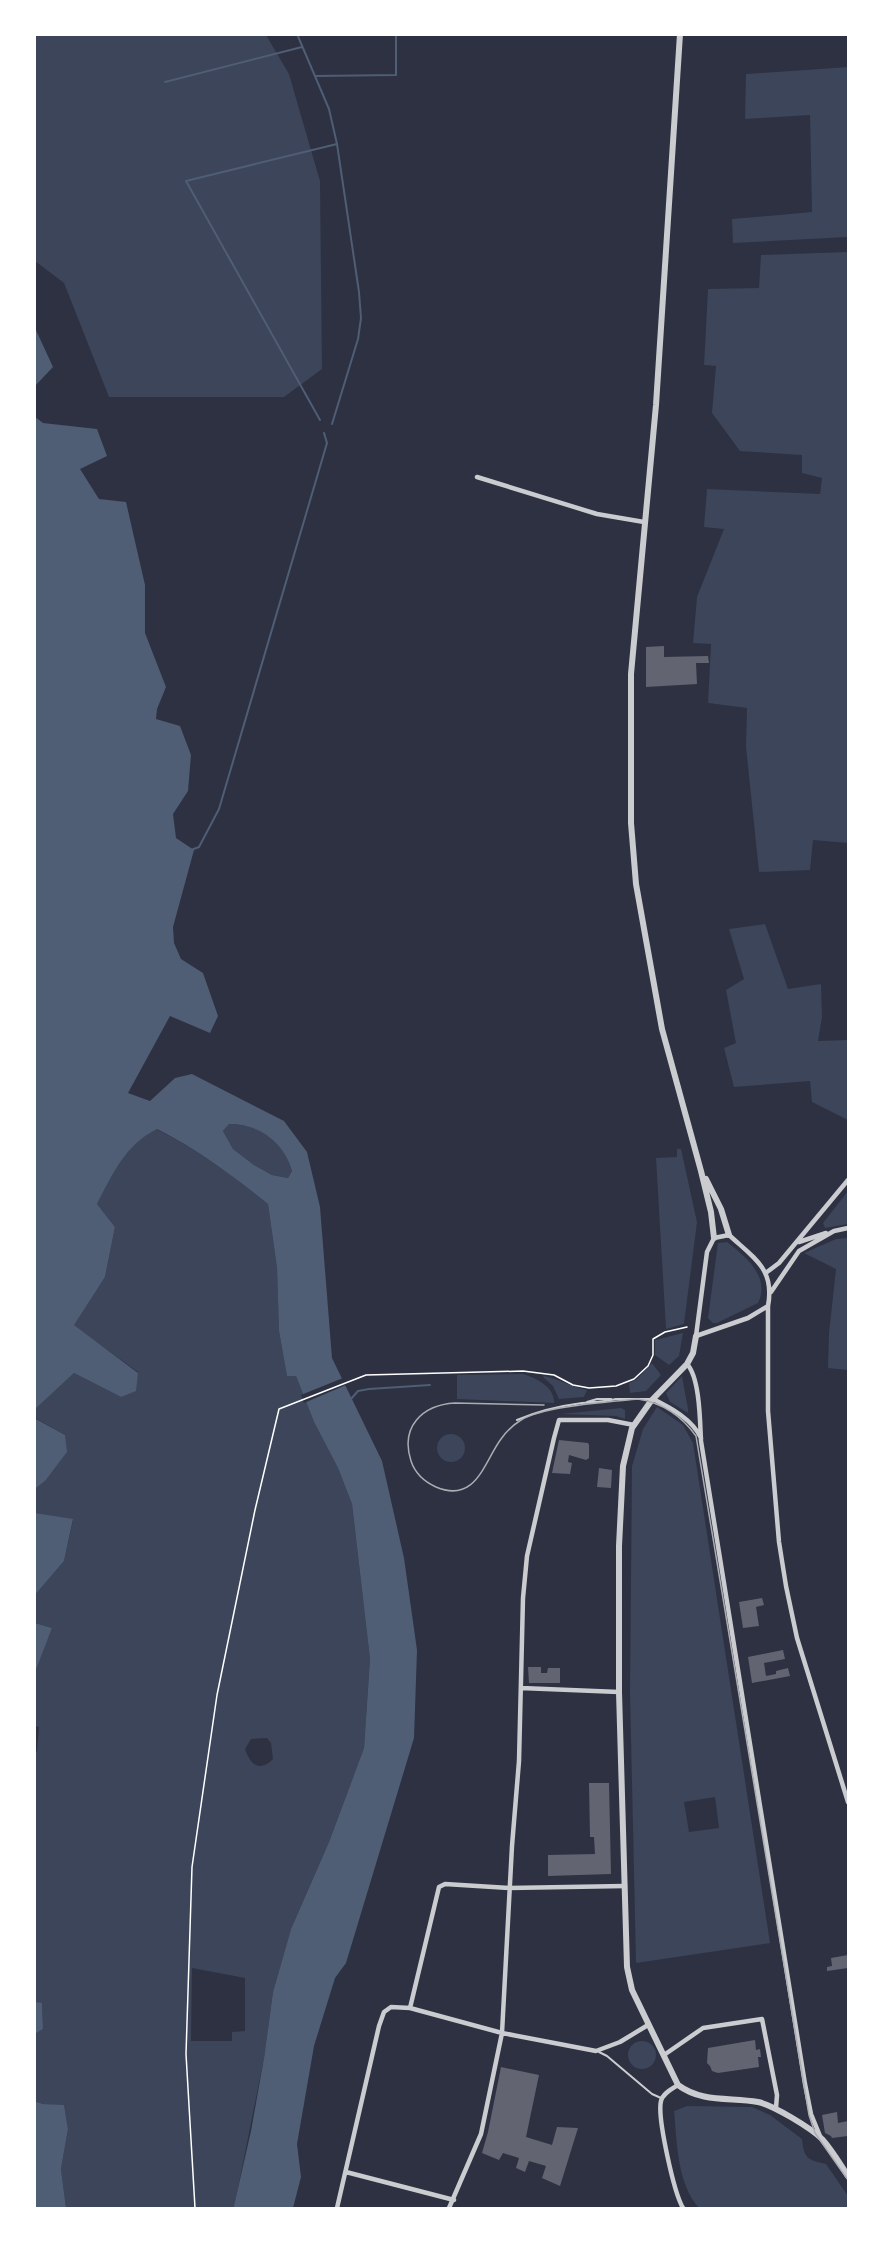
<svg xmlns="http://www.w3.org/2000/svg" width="883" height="2243" viewBox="0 0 883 2243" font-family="'Open Sans',sans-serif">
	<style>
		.green { fill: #3c4559; fill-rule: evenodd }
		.water { fill: #4f5d75; fill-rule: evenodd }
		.pier { fill: #2d3142 }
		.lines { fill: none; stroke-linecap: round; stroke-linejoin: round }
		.stream { stroke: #4f5d75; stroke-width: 2 }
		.building { fill: #626471 }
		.path { stroke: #fff; stroke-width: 1.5 }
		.service { stroke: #caccd0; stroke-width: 2 }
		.minor { stroke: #caccd0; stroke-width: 4.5 }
		.tertiary { stroke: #caccd0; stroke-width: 6 }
		.tram { stroke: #abadb3; stroke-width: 1.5 }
	</style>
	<rect width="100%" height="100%" fill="#2d3142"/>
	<path class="green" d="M35 34 266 35 289 74 320 181 322 369 284 397H109L64 283 35 261Z
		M848 67V237L733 243 732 219 812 212 810 115 745 119 746 74Z
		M848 252V843L813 840 810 870 759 872 746 747 747 708 708 703 711 644 693 643 697 597 724 529 704 527 707 489 820 494 822 478 802 473V455L740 451 712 413 716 366 704 365 708 289 759 288 761 255Z
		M765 924 788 989 821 984 822 1017 818 1041 848 1040V1120L812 1102 810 1081 734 1087 724 1048 736 1043 726 990 744 979 729 929Z
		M229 1124C260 1124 284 1141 292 1171L288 1178 272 1175 254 1165 233 1149 223 1131Z
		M156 1129C197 1149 233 1176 268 1204L277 1268 279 1331 287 1375 296 1376 314 1422 338 1468 352 1504 370 1659 364 1748 329 1842 291 1929 273 1992 264 2058 234 2208H66L61 2169 68 2129 64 2106 43 2104 35 2101 36 2080 35 2034 43 2029 42 2004 34 2002V1754L37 1751 39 1727 35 1726 34 1672 52 1628 35 1623V1595L64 1561 73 1520 35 1513V1489L45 1481 65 1435 35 1418 34 1409 74 1373 121 1397 138 1372 73 1325 105 1277 115 1227 97 1204C113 1174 125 1145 156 1129ZM267 1738 271 1743 273 1759C259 1773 250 1764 245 1749L251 1739ZM192 1968 245 1978V2031L232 2032V2041H191Z
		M677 1149H681L697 1222 684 1324 666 1329 656 1158 677 1157Z
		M848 1191V1224L825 1228 823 1223Z
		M848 1238V1370L828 1368 829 1333 836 1269 804 1253 836 1239Z
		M727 1242C745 1256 771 1277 758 1303L717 1323H713L708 1318 718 1243Z
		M683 1333 679 1356 669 1365 655 1355V1340Z
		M652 1363 661 1375 646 1391 630 1393 629 1383 636 1380Z
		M523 1374C536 1378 555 1387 554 1403L457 1399V1375Z
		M544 1376C559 1379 572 1387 587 1390L584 1397 559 1399 553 1386 543 1377Z
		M682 1376 688 1409V1413L670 1402 666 1393Z
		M657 1407 683 1425 693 1443 770 1943 636 1963 630 1693 632 1466 643 1429ZM715 1797 719 1828 689 1832 684 1802Z
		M621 1408 625 1410V1419L616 1416 561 1414Z
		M437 1448a14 14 0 1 1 28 0a14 14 0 1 1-28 0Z
		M628 2055a14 14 0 1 1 28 0a14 14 0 1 1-28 0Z
		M687 2106 752 2107 770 2115 802 2139C804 2158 807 2160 826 2164L848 2196V2208H699C677 2184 677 2142 674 2111Z"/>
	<path class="water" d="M35 328 53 367 35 386H34Z
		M34 416 43 423 97 429 107 456 80 469 99 499 126 502 145 585V633L166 687 157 709 156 719 180 726 191 755 188 791 173 814 176 838 194 850 173 927 174 943 181 959 203 973 218 1016 210 1033 170 1016 128 1093 150 1101 175 1078 192 1074 284 1121 307 1152 320 1207 332 1358 382 1461 404 1558 417 1650 414 1738 346 1963 335 1978 314 2046 297 2144 301 2177 293 2208H234V2206L251 2131 264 2058 273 1992 291 1929 329 1842 364 1748 370 1659 352 1504 338 1468 314 1422 296 1376H287L279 1331 277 1268 268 1204C233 1176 197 1149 157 1129 125 1145 113 1174 97 1204L115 1227 105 1277 74 1325 138 1373 136 1391 121 1397 74 1373 35 1409ZM229 1124C259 1124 284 1142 292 1171L288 1178 272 1175 254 1165 233 1149 223 1131Z
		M34 1418 65 1435 67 1452 45 1481 35 1489Z
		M35 1513 73 1519 64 1561 35 1595Z
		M35 1623 52 1628 35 1672 34 1623Z
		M35 2002 42 2003 43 2029 35 2034Z
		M34 2101 43 2104 64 2105 68 2129 61 2169 66 2208H35Z"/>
	<path class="pier" d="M343 1378 346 1385 304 1403 301 1395Z"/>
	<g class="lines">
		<path class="stream" d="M297 34 329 109 337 144 359 292 361 318 358 339 332 424
			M315 76 396 75V34
			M165 82 302 47
			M320 420 186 181 337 144
			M191 850 199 847 219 809 327 443 324 433
			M351 1399 358 1391 369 1389 430 1385"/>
	</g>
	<path class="building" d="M664 646V657L708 656 709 663H696L697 684 646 687V647Z
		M559 1440 588 1443 589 1445V1458L586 1460 569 1455 568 1462 572 1463 570 1474 552 1473Z
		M599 1468 612 1470 611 1488 597 1487Z
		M762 1598 764 1605 756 1607 759 1626 743 1628 739 1602Z
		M783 1650 785 1659 764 1663 766 1676 776 1674V1671L788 1668 790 1676 752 1683 748 1657Z
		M528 1667H541V1673H547L548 1668H560V1683H529Z
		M589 1783H609L611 1874 548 1876V1855L595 1854 594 1837H590Z
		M848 1955V1968L827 1971V1967L832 1966 831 1958Z
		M755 2040 756 2050 760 2049 761 2057H758L759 2067 718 2073 712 2071 710 2066 707 2063 708 2048Z
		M501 2067 539 2075 526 2137 552 2145 557 2127 578 2128 560 2186 542 2178 546 2166 529 2161 525 2172 516 2168 519 2158 503 2153 499 2160 482 2153 488 2132Z
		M837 2112 838 2123 848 2121V2136L832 2138 831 2136 825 2133 822 2115Z"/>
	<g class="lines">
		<path class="path" d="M195 2208 186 2054 192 1867 217 1695 255 1510 279 1409 366 1375 523 1371 554 1375 573 1385 589 1388 616 1386 634 1379 648 1366 653 1355V1339L665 1332 687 1327"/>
		<path class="service" d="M617 1399H650
			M587 1402 597 1399H611
			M517 1420C538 1411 559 1406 582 1403 594 1402 604 1402 616 1399
			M599 2052 607 2056 652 2094 661 2098"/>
		<path class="minor" d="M477 477 597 514 644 522
			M834 1231 848 1228
			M799 1242 826 1233
			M767 1272 779 1263 848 1180
			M771 1292 799 1251 834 1231
			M768 1306 748 1318 696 1336 707 1252 714 1238 729 1235C754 1258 775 1269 768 1306V1411L779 1542 786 1586 797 1638 848 1802
			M687 1364C700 1378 700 1422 701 1441L805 2084 811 2114 820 2136
			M653 1399C671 1408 692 1419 701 1438
			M521 1688 619 1692
			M410 2008 439 1887 445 1884 509 1888 625 1886
			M664 2055 703 2028 762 2019 777 2095 776 2108
			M678 2085C672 2089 663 2093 661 2101 657 2117 674 2193 683 2208
			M346 2172 454 2200
			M337 2208 379 2026 384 2012 391 2007 410 2008 502 2033 596 2051 620 2042 648 2025
			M449 2208 481 2134 502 2033 512 1846 519 1761 523 1598 527 1556 554 1438 559 1420H608L634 1425"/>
		<path class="tertiary" d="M680 34 656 405 631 674V823L636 884 662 1029 701 1171 711 1212 714 1238
			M706 1179 721 1209 729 1235
			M696 1336 693 1353 687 1364 651 1401 632 1428 623 1466 619 1546V1692L627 1967 632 1990 678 2085C702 2103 731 2097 758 2102 773 2105 811 2128 822 2139 832 2150 840 2164 848 2176"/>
		<path class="tram" d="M544 1405 455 1403C422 1405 400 1427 411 1461 415 1473 425 1482 436 1487 476 1504 484 1462 501 1439 506 1432 513 1425 521 1420 543 1406 610 1402 638 1399 663 1403 681 1415 696 1436L809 2115 815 2133 848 2180"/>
	</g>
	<rect width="883" height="2243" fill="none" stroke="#ffffff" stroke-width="72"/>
</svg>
